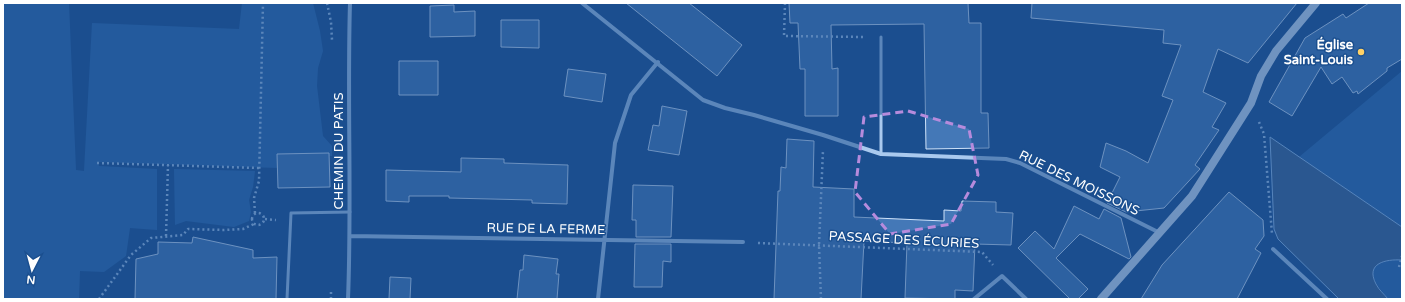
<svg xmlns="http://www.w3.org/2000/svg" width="1405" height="302" viewBox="0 0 1405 302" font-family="'Varela Round',sans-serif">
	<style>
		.green { fill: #2e69ad }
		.water { fill: #3c6290; stroke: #9cc4f0 }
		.building { fill: #4478b7; stroke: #cfe3fa }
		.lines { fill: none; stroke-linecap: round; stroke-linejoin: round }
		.path { stroke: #a9c9ee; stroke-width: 2.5; stroke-dasharray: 2 3; stroke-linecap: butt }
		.lane { stroke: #a9c9ee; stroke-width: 3 }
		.street { stroke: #a9c9ee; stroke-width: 4 }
		.secondary { stroke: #d6e6fa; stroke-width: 8 }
		.marked { fill: none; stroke: #b68bdc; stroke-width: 3; stroke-dasharray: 8 5; stroke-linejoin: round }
		.poi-dot { fill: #ffd166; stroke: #1b4f8f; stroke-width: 1.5 }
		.labels { text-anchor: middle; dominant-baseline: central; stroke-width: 3; stroke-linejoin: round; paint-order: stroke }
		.poi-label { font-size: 13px; font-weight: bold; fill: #fff; stroke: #1b4f8f; text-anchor: end }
		.street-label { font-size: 13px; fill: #fff; stroke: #1b4f8f }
	</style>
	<rect width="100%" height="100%" fill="#1b4f8f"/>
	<path class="green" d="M3 3H69L76 170 84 171 92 23 239 29 242 3H313L320 31 323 51 318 68 317 86 323 136 332 146V156H280V168L98 162 99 166 157 169V230L130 228 126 256 104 272 80 271 79 299H3Z
		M1402 71V227L1299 157Z
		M174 169 255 171 253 187 249 200 251 212 249 221 234 227 186 221 175 225Z
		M1392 259 1402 260V299H1388C1382 291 1363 271 1379 263 1383 261 1388 260 1392 259Z"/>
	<path class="water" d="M1270 137 1402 227V260C1386 259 1365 263 1376 284 1379 290 1384 294 1388 299H1339L1278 239 1274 229Z"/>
	<path class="building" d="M626 3H689L742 45 717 76Z
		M789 3H968L969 23H981V113H988L989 148 926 149 924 24 831 25 832 69 838 68V116H805V69H800L798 23H790Z
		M1032 3H1297L1248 63 1218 49 1203 92 1226 103 1212 127 1219 130 1195 165 1200 169 1164 208 1126 212 1107 203 1120 177 1100 167 1106 143 1126 151 1148 163 1173 100 1162 96 1181 45 1163 43 1164 30 1031 18Z
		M1369 3H1402V59L1387 68V71L1358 94 1357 91 1353 93 1342 77 1332 84 1321 67 1292 116 1269 102 1305 38 1343 14 1346 18Z
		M454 5V12L475 11V36L430 37V6Z
		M501 20H539V48L501 47Z
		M399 61H438V95H399Z
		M568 69 606 74 602 102 564 96Z
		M662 106 687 111 679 155 648 150 653 125 659 126Z
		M787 139 814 141 813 187 854 189V217L944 221V210L961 211 962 201 996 202V212L1013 213 1011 245 975 244 973 291 955 290V299L905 298 907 243 864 241 861 299H774L778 191H780L781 167 786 168Z
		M329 153 330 187 278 188 277 154Z
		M461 158 504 159V163L568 165 567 204 532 203V200L449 198V196H409V202L386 201V170L461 172Z
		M633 185 673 186 671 237H636V220H632Z
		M1229 192 1263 220 1264 236 1255 249 1261 253 1237 299H1141L1162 265Z
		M1074 206 1099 219 1104 209 1121 218 1131 257 1129 259 1080 234 1056 258 1088 289 1078 299H1070L1018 248 1035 231 1054 249Z
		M193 237 253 250V258L277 257 276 299H135L136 259 158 254V242L192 243Z
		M635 244H671V262L663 261 662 287H634Z
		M524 255 558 259 556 274H559L557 299H517L520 270H523Z
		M390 277 411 278 410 299H389Z"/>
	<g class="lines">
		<path class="path" d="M327 3 331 22 332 40
			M785 3 784 36 866 37
			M1259 122 1264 134 1272 234
			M97 163 259 168
			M252 219a6 6 0 1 1 12 0a6 6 0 1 1-12 0Z
			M255 213 254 198 259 181 263 3
			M265 219 276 220
			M166 236 168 165
			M758 243 982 252 993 265
			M1399 267 1402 256
			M99 299 131 255 151 238 183 235 188 229 224 230 243 229 254 224
			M331 299V292
			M821 299 819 245 823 150"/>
		<path class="lane" d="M881 154V37
			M287 299 291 213 350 212"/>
		<path class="street" d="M582 3 703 100 725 108 754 115 823 135 881 154 1006 159 1020 163 1160 233
			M350 236 743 242
			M1273 249 1327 299
			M348 299C352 200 347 102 350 3
			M598 299 615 143 631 95 658 62
			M974 299 1002 276 1026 299"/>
		<path class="secondary" d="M1101 299 1192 196 1251 103 1261 76 1276 51 1316 3"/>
	</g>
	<path d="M0 0H1405V302H0ZM908 111 969 129 978 175 951 224 890 234 855 192 864 117Z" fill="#1b4f8f" fill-opacity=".55" fill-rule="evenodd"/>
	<path class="marked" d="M908 111 969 129 978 175 951 224 890 234 855 192 864 117Z"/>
	<circle class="poi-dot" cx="1361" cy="52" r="4"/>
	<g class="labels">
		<g class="poi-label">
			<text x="1353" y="45">Église<tspan x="1353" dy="15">Saint-Louis</tspan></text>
		</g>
		<g class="street-label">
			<text transform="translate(339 151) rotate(-90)">CHEMIN DU PATIS</text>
			<text transform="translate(1079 183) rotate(26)">RUE DES MOISSONS</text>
			<text transform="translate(546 229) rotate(1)">RUE DE LA FERME</text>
			<text transform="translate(904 240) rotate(3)">PASSAGE DES ÉCURIES</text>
		</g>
	</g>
	<rect width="1405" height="302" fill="none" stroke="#ffffff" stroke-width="8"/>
	<g transform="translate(32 270) rotate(186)" stroke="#1b4f8f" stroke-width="3" paint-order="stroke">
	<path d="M0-3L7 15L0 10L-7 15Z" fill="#ffffff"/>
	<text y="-6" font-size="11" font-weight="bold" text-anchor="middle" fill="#ffffff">N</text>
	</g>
</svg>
